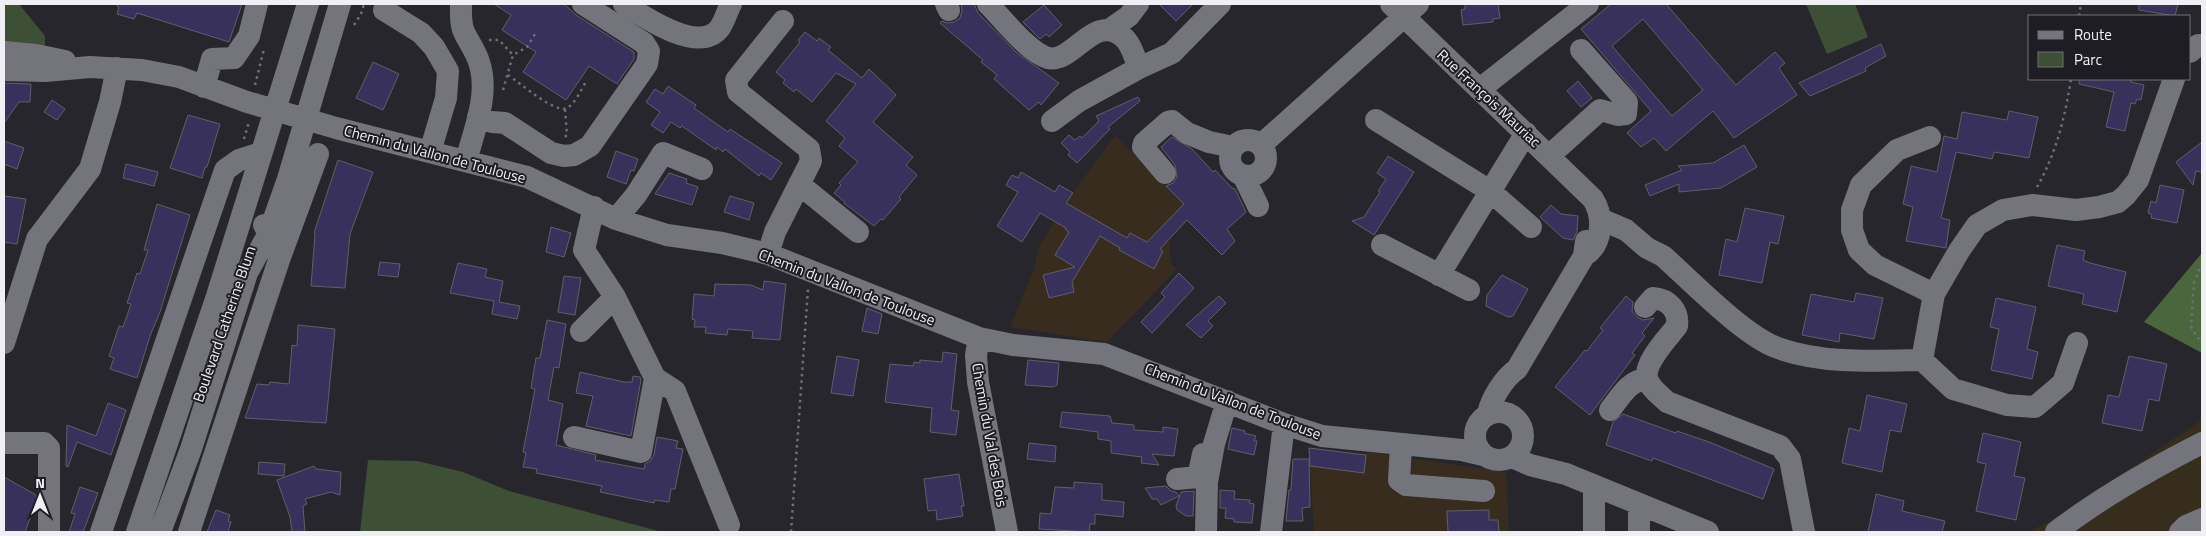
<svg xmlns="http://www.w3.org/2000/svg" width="2206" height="536" viewBox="0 0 2206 536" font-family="'Titillium Web',sans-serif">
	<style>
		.industrial { fill: #372d1d }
		.education { fill: #382c1e }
		.green { fill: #3d4f35 }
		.forest { fill: #4a663d }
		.building { fill: #38315b; stroke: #605f67; fill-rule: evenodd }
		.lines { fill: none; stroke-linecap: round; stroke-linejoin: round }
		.path { stroke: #706f76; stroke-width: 2.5; stroke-dasharray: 2.5 4; stroke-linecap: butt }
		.minor { stroke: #74747c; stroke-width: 22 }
		.labels { text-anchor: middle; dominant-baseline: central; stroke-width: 4; stroke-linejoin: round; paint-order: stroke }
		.street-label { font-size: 15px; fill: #efeff4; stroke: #1d1d23 }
	</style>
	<rect width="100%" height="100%" fill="#27262d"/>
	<path class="industrial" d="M2202 420V532H2029L2064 513Z"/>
	<path class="education" d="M1115 136 1194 213 1169 239 1171 264 1177 269 1107 342 1010 327 1033 271 1039 246 1073 193Z
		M1309 448 1366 455 1367 452 1506 472 1509 532H1314Z"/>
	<path class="green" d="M4 4H19L45 36V46L4 43Z
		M1806 4H1855L1868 37 1827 54Z
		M368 460 417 461 463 472 509 491 662 532H360Z"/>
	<path class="forest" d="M2202 253V353L2144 322Z"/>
	<path class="building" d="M117 4H242L229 42 137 13 134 19 117 14 119 7 117 6Z
		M494 4H564L576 15 634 52V59L617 84 589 66 566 100 523 72 536 52 502 30 511 15Z
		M961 4H974L978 13 1016 52 1059 83 1041 105 1039 102 1029 110 994 79 997 75 981 62 983 60 940 23 942 21 948 23 954 22 960 18 962 11Z
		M1159 4H1193L1176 21Z
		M1465 4H1498L1500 18 1493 19V22L1463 25 1461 10 1465 9Z
		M1611 4H1666L1736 85 1775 52 1785 63 1779 68 1797 95 1734 138 1713 111 1666 151 1654 138 1641 147 1627 133 1651 111 1581 29ZM1643 19 1703 90 1672 116 1612 46Z
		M2139 4H2178L2175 16 2139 10Z
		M1044 5 1062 25 1049 37 1046 34 1040 39 1023 22Z
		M805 32 817 41 819 38 831 47 828 50 862 78 869 69 896 95 873 122 913 157 906 165 917 175 899 197 901 199 883 220 881 219 874 226 844 203 845 202 834 193 841 185 839 183 858 162 839 146 845 138 826 121 856 84 836 73 812 102 796 89 794 92 783 83 785 80 776 72 800 42 798 40Z
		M1881 44 1886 56 1865 68 1866 71 1810 96 1799 83Z
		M373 62 399 74 383 110 356 98Z
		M2079 79H2131V82L2144 85 2141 100 2137 99 2135 104 2131 103 2125 131 2106 127 2114 92 2079 84Z
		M1578 81 1592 98 1581 107 1567 91Z
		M4 83 31 84 30 102H19L4 123Z
		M668 86 696 105 694 108 728 132 730 129 782 163 771 180 761 173 759 176 725 149 723 152 717 147 716 150 682 126 680 128 671 122 663 133 651 125 660 112 646 102 655 89 663 94Z
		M1138 97 1140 101 1108 127 1110 129 1077 163 1068 155 1070 152 1061 143 1069 135 1075 140 1080 136 1082 138 1099 121 1096 116Z
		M52 100 65 109 57 120 44 112Z
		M2009 111 2038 117 2029 158 1994 152 1992 159 1956 152 1941 218 1950 220 1946 248 1906 241 1913 207 1903 204 1911 166 1937 172 1944 136 1957 139 1962 112 2007 120Z
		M188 115 220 124 207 167H205L202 178 170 168Z
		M1172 137 1192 149 1213 172 1215 170 1232 188 1235 189 1246 212 1227 229 1235 241 1222 255 1187 220 1160 249 1163 251 1154 269 1119 250 1120 248 1100 236 1072 282 1074 292 1049 298 1043 275 1075 267 1055 255 1069 232 1065 229 1066 228 1040 213 1022 242 997 226 1018 192 1006 185 1012 175 1018 178 1021 172 1055 192 1059 185 1073 193 1066 203 1127 238 1130 233 1147 242 1184 204 1166 186 1173 183 1177 177 1175 165 1161 147Z
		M4 141 24 148 17 169 4 164Z
		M2202 142V172L2196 171 2193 185 2176 162Z
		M1744 145 1757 167 1721 188 1679 192V184L1650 196 1645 185 1682 170 1678 166 1713 163Z
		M616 151 638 159 634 171 631 170 626 184 607 177Z
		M1388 156 1414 172 1374 235 1352 221 1364 217 1380 192 1378 191 1386 179 1377 173Z
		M338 160 373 172 350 234 345 288 311 286 315 234 314 233Z
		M126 164 158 172 154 186 123 178Z
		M669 173 687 179 686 183 698 187 692 205 655 194Z
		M2160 185 2184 190 2177 223 2151 218 2152 215 2148 213 2151 201 2156 203Z
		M4 196 26 199 17 244 4 242Z
		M730 196 754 203 749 220 724 212Z
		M157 204 190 215 160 312 150 336 137 378 110 369 114 358 109 356 119 326 123 327 131 304 127 303 137 273 140 274 148 250H144Z
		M1551 205 1561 214 1578 216 1577 232 1573 240 1563 238 1540 217Z
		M1745 208 1784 216 1778 244 1770 242 1762 283 1719 275 1726 239 1737 242Z
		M551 227 571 233 564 257 546 252Z
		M2057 245 2085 251 2083 260 2090 263 2126 272 2117 312 2082 304 2084 294 2048 286Z
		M380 262 400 264 398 277 378 275Z
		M458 263 487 269 485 277 503 281 499 302 520 306 517 319 492 314 494 301 450 293Z
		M1179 273 1194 288 1152 333 1141 322 1165 297 1161 293Z
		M1502 275 1528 289 1513 316 1508 317 1486 306 1487 295Z
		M564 276 581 278 575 315 558 312Z
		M764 281 786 284 780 340 752 338 753 331 728 329 727 335 705 333 706 327H694L695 320 692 319 694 294 714 296 715 284 751 285 763 290Z
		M1856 293 1883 298 1874 339 1840 333 1839 342 1802 335 1811 294 1854 302Z
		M1219 296 1226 303 1208 321 1213 326 1201 338 1186 325Z
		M1626 296 1633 302 1632 311 1637 317 1643 320 1654 318 1642 333 1645 336 1632 353 1635 355 1590 415 1555 387 1585 350 1587 351 1603 330 1600 328Z
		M1996 298 2036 307 2027 349 2038 352 2032 379 1991 370 1999 329 1990 327Z
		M867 308 882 314 878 334 862 331Z
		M547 320 566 324 559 368 554 367 548 400 563 404 556 445 596 455 595 460 644 469 645 464 650 461 654 455 657 437 678 441 676 448 683 449 675 489H671L669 502 655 500 654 503 600 492 602 486 536 473 537 469 523 467 526 453 523 452 535 389 531 388 536 358H540Z
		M298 325 335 329 326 423 245 418 257 384 269 385 270 382 289 384 292 345 297 346Z
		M943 352 957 354 951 410 959 411 956 435 930 432 932 408 885 402 890 364 913 366 914 362 920 363V360L942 362Z
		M837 356 859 360 853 396 831 393Z
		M2129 356 2167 364 2159 401 2149 399 2142 431 2102 423 2108 395 2119 397Z
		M1028 360 1059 363 1057 385 1053 387 1025 385Z
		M580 372 624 382H632L633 376 640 377 641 380 631 436 586 426 593 396 576 393Z
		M1867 395 1907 404 1901 432 1890 430 1882 472 1842 463 1849 428 1860 431Z
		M108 403 126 410 111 455 77 442 68 467 66 466 67 425 96 436Z
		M1062 412 1110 416 1112 423 1134 425V430L1163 432V427L1178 429 1174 456 1152 454 1159 465 1141 463 1142 457 1111 453V441L1098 439V432L1060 427Z
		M1623 414 1676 433 1677 431 1709 442 1774 469 1763 499 1653 458 1652 461 1606 445 1613 422Z
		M1232 428 1245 431 1244 433 1256 436 1254 441H1257L1254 455 1228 449Z
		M1983 433 2021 442 2014 476 2025 478 2016 520 1976 511 1986 464 1977 462Z
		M1029 443 1056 446 1055 462 1027 459Z
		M1309 448 1366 455 1364 473 1310 466Z
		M1293 459H1309L1310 507 1302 508 1303 521H1286L1289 490H1291Z
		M259 462 285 464 284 476 258 474Z
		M314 466 316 469 341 472 340 495 331 492 305 499 307 504 303 506 305 532H292L290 517 277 480Z
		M959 474 964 506H961L963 516 937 520 936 510 928 511 924 479Z
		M4 477 36 495V502L25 532H4Z
		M1074 482 1102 484V500L1124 502 1123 517 1095 514V524H1090L1089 532 1039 529 1040 513 1051 514 1055 487 1074 488Z
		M1166 486 1171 491 1176 492 1179 496 1161 505 1157 499H1152L1145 488Z
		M80 487 98 493 83 532H69L75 514 71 513Z
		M1220 490 1235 491 1234 499 1250 500 1249 503 1254 504 1252 523 1234 522V519L1225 518 1226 508H1220Z
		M1194 491 1193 516H1186L1177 510 1176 506 1181 492Z
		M1876 494 1904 501 1902 511 1945 521 1942 532H1868Z
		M216 510 230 515 228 521 231 522 228 532H207Z
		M1489 510V520H1498L1499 532H1448L1447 511Z"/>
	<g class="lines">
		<path class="path" d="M2079 16 2081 4
			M354 25 361 14 364 4
			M489 40H499L513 55
			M508 75C519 82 555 114 567 108 575 104 582 88 587 80
			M255 85 264 49
			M503 90 513 55 527 47 535 34
			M565 137 567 135 565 109
			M244 139 249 122
			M2037 187C2056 154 2065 117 2071 79
			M2202 263 2194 282 2191 327 2202 344
			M791 532 808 289"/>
		<path class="minor" d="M461 4C461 14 460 25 465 34 470 44 476 52 479 62 490 94 474 130 466 161
			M624 4C644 17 698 54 719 29 724 23 727 11 731 4
			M946 4 949 10
			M988 4C1003 19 1029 53 1048 58 1073 64 1094 12 1123 37 1131 43 1135 59 1139 68
			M1391 4 1593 199C1604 217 1603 244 1584 256
			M384 10 421 33 434 47 448 71 446 98 430 152
			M1109 30 1129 16 1138 4
			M4 52 36 55 65 61
			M2190 52 2198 45H2202
			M4 70 45 71 90 67 142 70 179 77 247 102 336 128 527 177 616 219 667 235 722 243 768 254 979 338 1013 345 1104 354 1284 424 1322 436 1462 450 1483 455
			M204 87 212 59 234 58 249 36 257 4
			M1480 89 1588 4
			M478 117 492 122 505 123 551 153 564 156 574 155 590 146 647 64 649 51 644 43 583 4
			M1376 120 1490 191 1531 227
			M1052 121 1079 101 1139 68 1172 53 1220 4
			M1930 137 1897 150 1861 185 1852 210V230L1859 250 1875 265 1934 294
			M1230 158a18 18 0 1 1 36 0a18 18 0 1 1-36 0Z
			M1261 145 1418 4
			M1550 155 1600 110 1618 115 1626 114 1627 102 1581 50
			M1165 173 1143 147 1144 143 1168 122 1172 121 1187 133 1209 142 1233 147
			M1243 175 1258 206
			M799 184 858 232
			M616 219 636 195 663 153 702 169
			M1600 219 1626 230 1647 248 1663 256C1691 281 1744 336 1778 348 1823 364 1874 361 1922 360L1953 389 2007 405 2035 407 2063 383 2077 343
			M1382 245 1469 290
			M768 254 775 232 811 161 809 149 738 92 736 80 783 21
			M279 260 318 154
			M1439 275 1526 133
			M615 297 655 378 675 391 729 525
			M1645 307 1653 298C1668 299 1679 310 1677 326 1668 338 1641 365 1648 381 1652 390 1660 395 1667 402L1780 446 1790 459 1804 532
			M581 331 615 297 584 250 594 207
			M979 338 976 355 978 382 1007 532
			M4 343 37 239 90 169 110 102 117 68
			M1922 360 1934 294 1959 251 1977 225 2003 210 2032 205 2076 210 2099 207 2118 202 2126 195 2138 180 2174 79
			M1610 410C1621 396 1629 380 1647 379
			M1475 436a24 24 0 1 1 48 0a24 24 0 1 1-48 0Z
			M1488 414C1491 399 1504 378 1517 369L1584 256 1586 241
			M574 437 641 452 655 378
			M4 443H44L49 448V532
			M1401 446 1399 480 1406 485 1484 491
			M1512 457 1530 465 1566 474 1708 532
			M1177 479 1198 477 1203 454
			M1594 486V532
			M101 532 225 170 239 160 261 153
			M137 532 217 296 308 4
			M160 532 191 449 247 273 269 233 288 179 340 4
			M189 532 279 260C277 246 271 237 264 225
			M1206 532 1207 482 1214 444 1227 401
			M1271 532 1284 424
			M1639 532V505
			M2056 532C2101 497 2151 469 2202 443
			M2180 532 2186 526 2202 519"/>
	</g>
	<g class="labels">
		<g class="street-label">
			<text transform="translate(1489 98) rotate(43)">Rue François Mauriac</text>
			<text transform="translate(435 154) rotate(15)">Chemin du Vallon de Toulouse</text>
			<text transform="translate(847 287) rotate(21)">Chemin du Vallon de Toulouse</text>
			<text transform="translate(224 324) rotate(-71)">Boulevard Catherine Blum</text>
			<text transform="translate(1233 401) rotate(21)">Chemin du Vallon de Toulouse</text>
			<text transform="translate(990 435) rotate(80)">Chemin du Val des Bois</text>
		</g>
	</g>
	<rect width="2206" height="536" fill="none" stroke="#efeff4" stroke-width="10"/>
	<rect x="2028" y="15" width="162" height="65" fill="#1d1d23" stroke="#717177"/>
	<rect x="2038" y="31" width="25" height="8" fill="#74747c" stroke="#717177"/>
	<text x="2074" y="40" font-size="15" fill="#efeff4">Route</text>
	<rect x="2038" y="52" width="25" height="15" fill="#3d4f35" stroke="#717177"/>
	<text x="2074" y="65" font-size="15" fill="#efeff4">Parc</text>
	<g transform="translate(40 496)" stroke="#1d1d23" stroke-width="4" paint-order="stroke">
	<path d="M0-4L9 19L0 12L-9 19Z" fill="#efeff4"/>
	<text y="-8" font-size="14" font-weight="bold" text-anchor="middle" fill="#efeff4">N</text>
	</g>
</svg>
